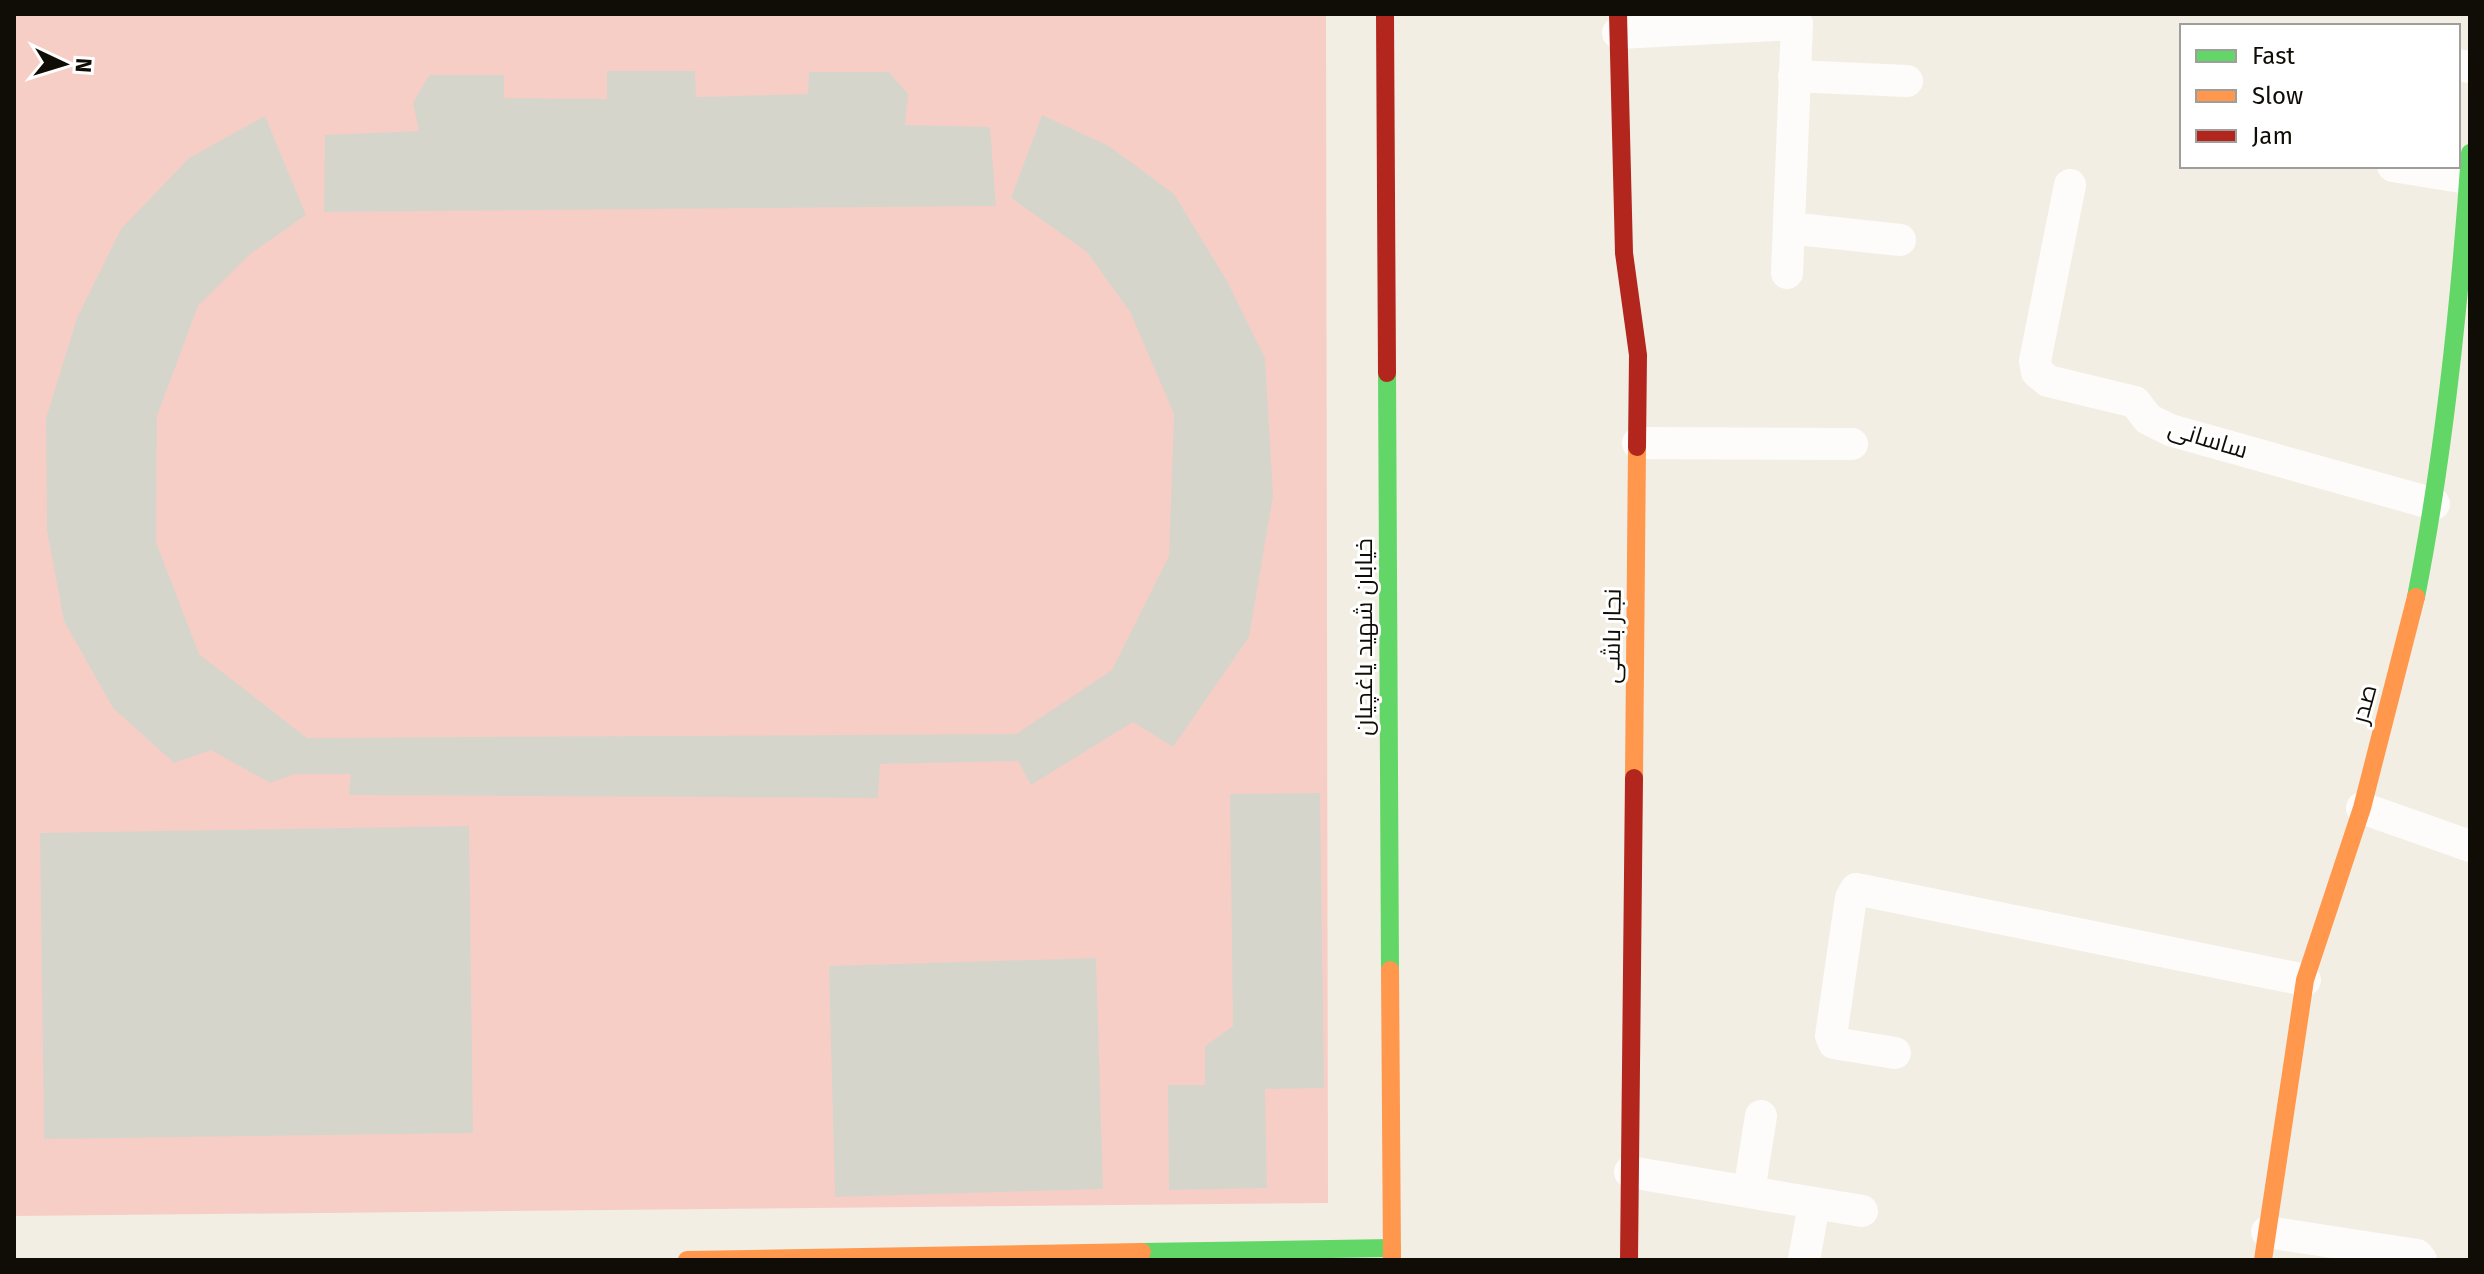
<svg xmlns="http://www.w3.org/2000/svg" width="2484" height="1274" viewBox="0 0 2484 1274" font-family="'Fira Sans',Cairo,sans-serif">
	<style>
		.pitch { fill: #f7cec6 }
		.building { fill: #d6d5cc }
		.lines { fill: none; stroke-linecap: round; stroke-linejoin: round }
		.street { stroke: #fdfcfb; stroke-width: 32 }
		.fast { stroke: #63d668; stroke-width: 18 }
		.slow { stroke: #ff974d; stroke-width: 18 }
		.jam { stroke: #b3261e; stroke-width: 18 }
		.labels { text-anchor: middle; dominant-baseline: central; stroke-width: 6; stroke-linejoin: round; paint-order: stroke }
		.street-label { font-size: 24px; fill: #100d07; stroke: #fff }
	</style>
	<rect width="100%" height="100%" fill="#f3eee3"/>
	<path class="pitch" d="M14 14H1326L1328 1203 14 1216Z"/>
	<path class="building" d="M607 71H695L696 97 808 94 809 72H889L908 94 905 125 990 127 996 206 324 212 325 135 419 131 413 103 429 75H504V98L607 99Z
		M1042 115 1109 146 1174 194 1227 281 1265 358 1273 496 1249 637 1173 747 1133 722 1031 785 1018 761 880 764 878 798 349 795 351 774H295L270 783 211 750 174 763 113 708 64 621 47 531 46 418 77 318 121 229 189 158 265 116 306 215 249 255 198 306 157 416 156 542 199 654 307 738 1016 734 1112 670 1169 556 1174 414 1130 312 1087 252 1011 198Z
		M1320 793 1324 1088 1265 1089 1267 1188 1169 1190 1168 1085H1205V1046L1233 1026 1230 794Z
		M469 826 473 1133 44 1139 40 833Z
		M1096 958 1103 1189 835 1197 829 966Z"/>
	<g class="lines">
		<path class="street" d="M1618 33 1797 24 1787 273
			M2458 65 2470 67
			M1794 76 1907 81
			M2393 166 2467 178
			M2070 185 2035 361 2037 372 2048 381 2135 402 2148 419 2170 430 2434 504
			M1789 228 1900 240
			M1638 443 1852 444
			M2362 808 2470 846
			M1895 1053 1834 1043 1831 1036 1851 898 1856 889 2305 980
			M1630 1172 1862 1211
			M1749 1191 1761 1116
			M2267 1232 2417 1255 2421 1260
			M1804 1260 1814 1204"/>
		<path class="fast" d="M1387 373 1390 970
			M2416 597C2445 450 2460 302 2470 153
			M1142 1252 1392 1248"/>
		<path class="slow" d="M1634 778 1637 447
			M1390 970 1392 1260
			M687 1260 1142 1252
			M2263 1260 2305 980 2362 808 2416 597"/>
		<path class="jam" d="M1385 14 1387 373
			M1618 14 1624 253 1638 355 1637 447
			M1629 1260 1634 778"/>
	</g>
	<g class="labels">
		<g class="street-label">
			<text transform="translate(2208 439) rotate(17)">ساسانی</text>
			<text transform="translate(1612 636) rotate(-89)">نجار باشی</text>
			<text transform="translate(1364 637) rotate(-90)">خیابان شهید یاغچیان</text>
			<text transform="translate(2364 704) rotate(-75)">صدر</text>
		</g>
	</g>
	<rect width="2484" height="1274" fill="none" stroke="#100d07" stroke-width="32"/>
	<rect x="2180" y="24" width="280" height="144" fill="#ffffff" stroke="#9f9e9c" stroke-width="2"/>
	<rect x="2196" y="50" width="40" height="12" fill="#63d668" stroke="#9f9e9c" stroke-width="2"/>
	<text x="2252" y="64" font-size="24" fill="#100d07">Fast</text>
	<rect x="2196" y="90" width="40" height="12" fill="#ff974d" stroke="#9f9e9c" stroke-width="2"/>
	<text x="2252" y="104" font-size="24" fill="#100d07">Slow</text>
	<rect x="2196" y="130" width="40" height="12" fill="#b3261e" stroke="#9f9e9c" stroke-width="2"/>
	<text x="2252" y="144" font-size="24" fill="#100d07">Jam</text>
	<g transform="translate(64 64) rotate(94)" stroke="#ffffff" stroke-width="6" paint-order="stroke">
	<path d="M0-6L14 30L0 20L-14 30Z" fill="#100d07"/>
	<text y="-12" font-size="22" font-weight="bold" text-anchor="middle" fill="#100d07">N</text>
	</g>
</svg>
